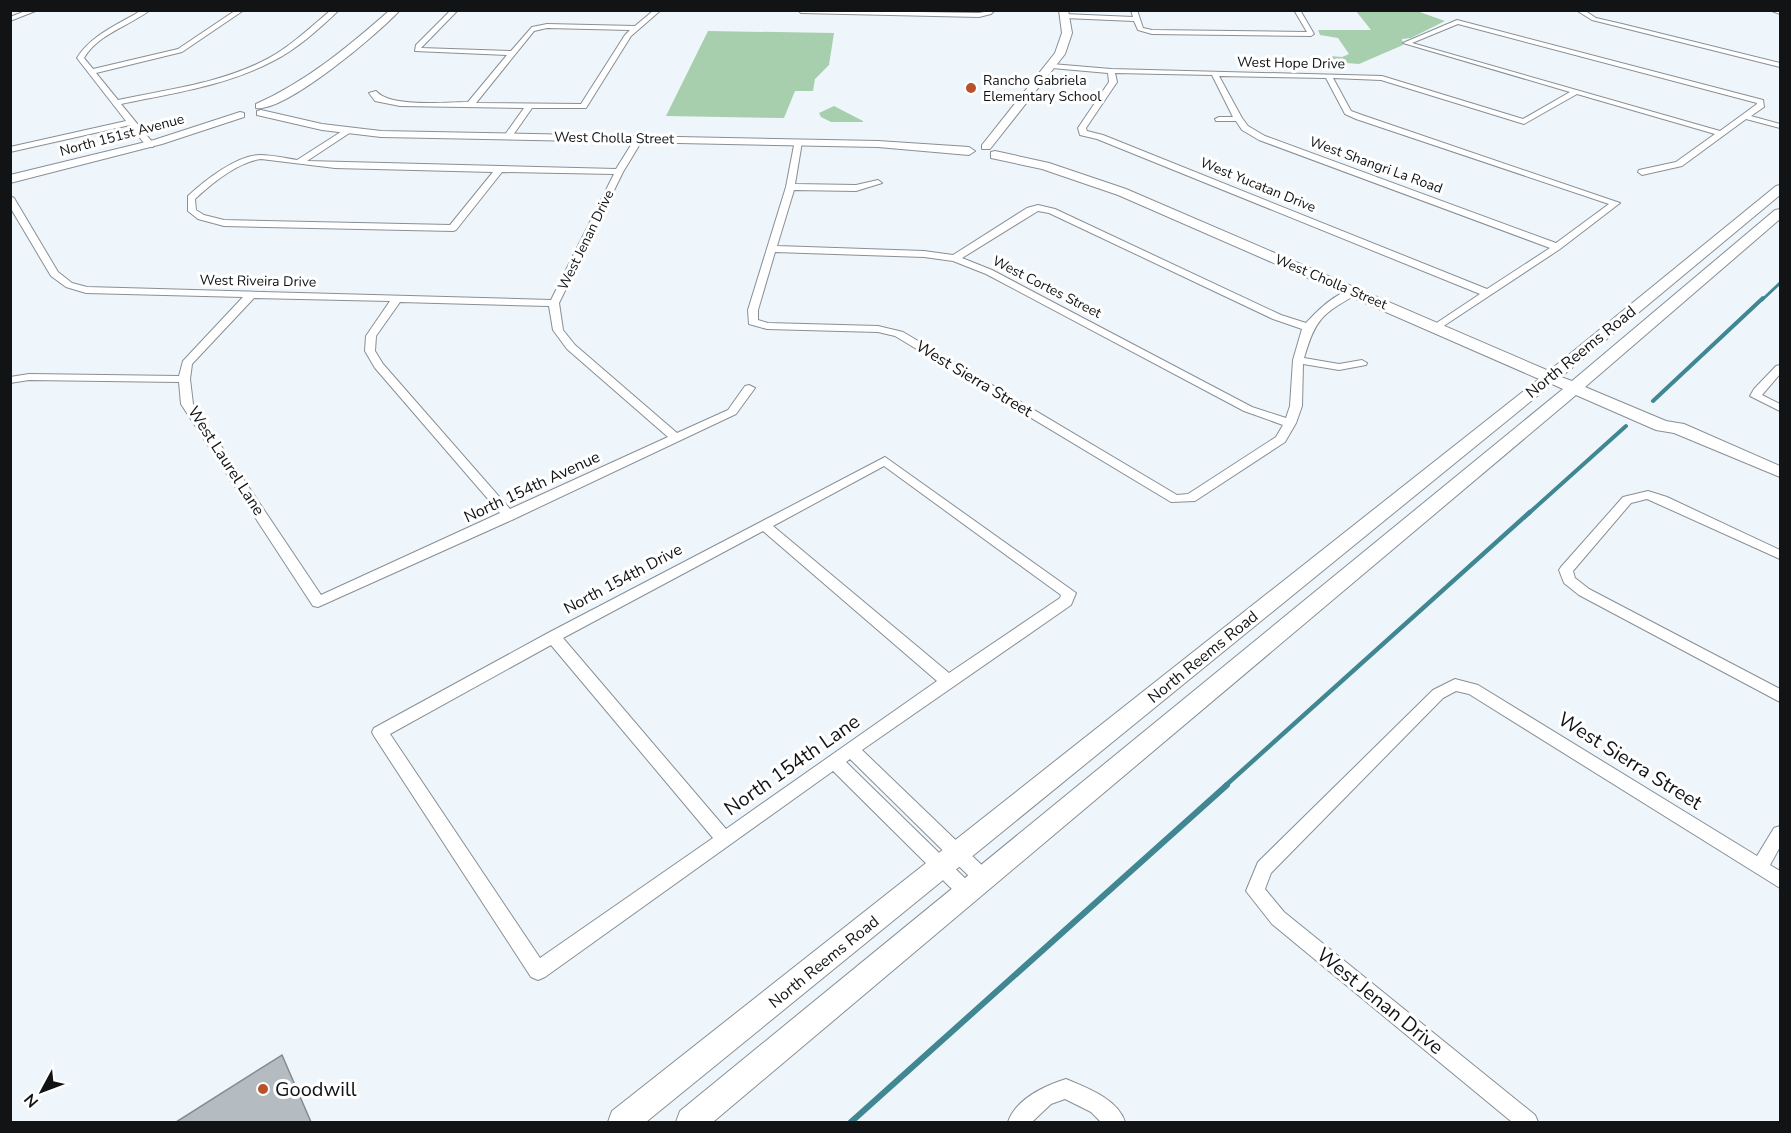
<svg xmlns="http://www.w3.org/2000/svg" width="1791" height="1133" viewBox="0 0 1791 1133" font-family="'Nunito Sans',sans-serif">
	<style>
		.green { fill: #a7cfad }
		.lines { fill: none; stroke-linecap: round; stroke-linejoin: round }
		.stream-far3 { stroke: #408792; stroke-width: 3 }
		.stream-far2 { stroke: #408792; stroke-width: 4 }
		.stream-far1 { stroke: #408792; stroke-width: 4.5 }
		.stream { stroke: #408792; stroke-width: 6 }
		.building { fill: #b4bbc1; stroke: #848b91; stroke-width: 1.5 }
		.street-casing { stroke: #888f95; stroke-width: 2 }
		.secondary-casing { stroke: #888f95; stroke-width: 2 }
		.street { fill: #fff; fill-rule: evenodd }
		.secondary { fill: #fff; fill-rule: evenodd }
		.poi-dot { fill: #b9512b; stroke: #fff; stroke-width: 2 }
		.labels { text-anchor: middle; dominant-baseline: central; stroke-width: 6; stroke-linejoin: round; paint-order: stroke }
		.far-street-label { font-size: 14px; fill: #111315; stroke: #fff }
		.far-poi-label { font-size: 14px; fill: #111315; stroke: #fff; text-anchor: start }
		.street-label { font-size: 16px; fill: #111315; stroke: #fff }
		.near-street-label { font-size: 20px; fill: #111315; stroke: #fff }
		.near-poi-label { font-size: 20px; fill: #111315; stroke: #fff; text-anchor: start }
	</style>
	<rect width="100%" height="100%" fill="#eef6fc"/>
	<path class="green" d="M1356 11H1417L1445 21 1411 38 1402 39 1403 45 1359 64 1334 62 1330 56 1342 57 1349 54 1338 38 1320 35 1318 30H1371Z
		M708 31 834 33 829 65 815 79 813 91H795L784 118 666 116Z
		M834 106 863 121V122H831L821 117 819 113Z"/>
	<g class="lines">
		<path class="stream-far3" d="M1762 300 1780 283"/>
		<path class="stream-far2" d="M1653 401 1763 298
			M1528 514 1626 426"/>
		<path class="stream-far1" d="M1225 786 1530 512"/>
		<path class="stream" d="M851 1122 1227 785"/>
	</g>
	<path class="building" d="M282 1055 311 1122H176Z"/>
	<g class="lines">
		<g class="street-casing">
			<path id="street" d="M28 10H38L10 21V17Z
				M142 10H150C129 26 98 34 84 58L93 69 178 49 236 10H244L182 52 96 73 118 100C169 89 223 83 269 58 292 45 311 27 331 10H339C319 29 297 49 273 61 226 86 172 93 121 104L153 143V147H147L130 125 10 152V147L126 121 77 58C91 35 119 24 142 10Z
				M451 10H458L421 48 511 51 532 27 547 24 635 26 654 10H661L631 36 586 108H532L511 138H508L504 136 524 108 400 106 375 101 369 93 376 91C390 108 446 102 468 102L507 55 415 51 416 45ZM547 28 630 30 625 35 581 104 476 103 534 31Z
				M798 10 979 13 995 10 991 14 979 17 801 13Z
				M1131 10H1137L1143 28 1152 30 1307 32 1294 10H1300L1314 34 1311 36 1152 34 1138 30 1134 21 1064 18 1061 16 1064 14 1133 17Z
				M1576 10H1584L1596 18 1622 24 1780 63V67L1592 20Z
				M1771 10H1780V14L1772 11Z
				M1457 20 1763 100 1764 107 1751 116 1780 124V128L1746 119 1682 166 1642 175 1638 172 1639 170 1676 162 1715 134 1577 94 1524 124 1381 80 1333 78 1351 111 1362 115 1620 203 1560 249 1436 331 1432 330V326L1480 294 1097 139 1080 135 1078 128 1109 82 1108 73 1052 68 1048 66 1052 64 1111 69 1382 76 1523 119 1570 92 1403 43ZM1458 24 1757 103V104L1720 131 1412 43ZM1115 73 1212 75 1233 117H1219L1215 119 1216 121H1236L1242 130 1259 140 1550 248 1487 289 1103 135 1087 131 1086 128 1117 82ZM1219 76 1326 78 1345 114 1356 119 1609 204 1556 243 1265 136 1248 126 1242 118Z
				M347 128 354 130 307 161 616 169 636 137H642L643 139 623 172 559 303 563 330 575 345 677 433 728 410 745 386 749 385 755 388 736 414 514 519 318 607 313 606 181 404 179 382 29 380 10 383V377L29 374 179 376 183 361 243 297 86 293 66 287 51 276 10 207V196L14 198 58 272 72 283 87 287 551 300 614 174 502 172 456 230 453 231 224 226 198 219 188 211V196C204 181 237 155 260 155 272 155 285 158 297 160ZM261 159 335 168 493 172 450 225 224 220 204 215 196 210 195 199C212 183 238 162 261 159ZM254 298 390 301 366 336 365 351 375 368 500 513 321 595 193 404 190 379 192 364ZM400 302 549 306 553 330 567 349 668 437 510 509 383 364 375 351 376 336Z
				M795 140 802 142 795 184 856 185 878 180 882 183 856 191 794 190 777 246 924 251 953 255 1027 208 1038 205 1055 209 1281 315 1306 323C1317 311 1340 288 1357 290V294C1321 315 1316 318 1304 358L1339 364 1362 360 1367 363 1366 365 1339 370 1303 364 1302 406 1296 423 1285 442 1195 501 1171 502 895 336 878 332 767 329 749 324 748 310 786 187ZM1038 211 1049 213 1273 319 1302 329 1293 360 1290 406 1286 418 1252 407 992 270 962 258ZM775 252 924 257 953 261 986 274 1244 411 1283 425 1276 437 1188 494 1177 495 903 332 878 326 768 323 758 320V310Z
				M1780 365V374L1762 395 1780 404V411L1750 396 1754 389 1776 366Z
				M885 457 1076 593 1071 605 862 750 990 873 993 879 990 885 984 887 978 885 850 759 846 762 974 887 977 893 974 899 968 901 962 899 833 771 545 977 538 980 531 977 374 736 372 732 374 728 548 633ZM884 466 1061 595 1060 598 949 673 773 526ZM763 531 937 681 726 829 563 638ZM551 645 713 838 540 958 390 734Z
				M1648 491 1667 497 1780 550V559L1647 499 1631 503 1573 571 1575 578 1589 589 1780 689V702L1579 595 1564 583 1559 570 1561 567 1623 497Z
				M1455 679 1478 685 1757 856 1774 828 1780 826V847L1770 865 1780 871V888L1469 694 1456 691 1443 698 1271 873 1265 889 1284 912 1535 1115 1538 1122H1512L1272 924 1246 891 1258 862 1433 690Z
				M1066 1079C1087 1088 1118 1099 1125 1122H1101L1091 1112 1065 1099 1051 1104 1032 1122H1008C1016 1099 1044 1086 1066 1079Z"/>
		</g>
		<g class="secondary-casing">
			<path id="secondary" d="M390 10H400C379 33 285 113 256 108V104C307 81 348 47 390 10Z
				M1059 10H1068L1072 33 1065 54 990 149H982V145L1055 53 1062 33Z
				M261 110 322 124 381 131 878 141 969 147 975 151 969 155 878 147 381 137 322 130 257 115V111Z
				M240 112 244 113V117L162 144 10 183V175L154 140Z
				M995 151 1049 163 1126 189 1549 371 1776 186 1780 185V195L1561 377 1572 381 1775 210 1780 209V219L1585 387 1666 421 1684 424 1780 466V477L1674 433 1656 430 1576 395 713 1122H676L680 1111 1563 389 1552 384 646 1122H608L612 1111 1539 379 1118 195 1042 169 991 158V152Z"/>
		</g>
		<use href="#street" class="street"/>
		<use href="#secondary" class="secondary"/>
	</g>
	<g class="poi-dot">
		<circle cx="971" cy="88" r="6"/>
		<circle cx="263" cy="1089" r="6"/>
	</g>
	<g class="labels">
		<g class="far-street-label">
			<text transform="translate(1291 63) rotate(1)">West Hope Drive</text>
			<text transform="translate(122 135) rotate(-15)">North 151st Avenue</text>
			<text transform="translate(614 138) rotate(1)">West Cholla Street</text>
			<text transform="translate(1376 165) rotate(20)">West Shangri La Road</text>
			<text transform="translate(1258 185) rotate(22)">West Yucatan Drive</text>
			<text transform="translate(586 240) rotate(-64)">West Jenan Drive</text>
			<text transform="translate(258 281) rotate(1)">West Riveira Drive</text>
			<text transform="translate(1331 282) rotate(23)">West Cholla Street</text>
			<text transform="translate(1047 287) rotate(27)">West Cortes Street</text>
		</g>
		<g class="far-poi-label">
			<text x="983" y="80">Rancho Gabriela<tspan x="983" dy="16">Elementary School</tspan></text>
		</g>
		<g class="street-label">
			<text transform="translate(1581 352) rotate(-39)">North Reems Road</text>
			<text transform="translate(974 379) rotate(31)">West Sierra Street</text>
			<text transform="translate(226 461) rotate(57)">West Laurel Lane</text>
			<text transform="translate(532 487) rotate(-25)">North 154th Avenue</text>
			<text transform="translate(623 579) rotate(-28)">North 154th Drive</text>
			<text transform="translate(1203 657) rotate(-39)">North Reems Road</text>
			<text transform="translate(824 962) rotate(-39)">North Reems Road</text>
		</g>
		<g class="near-street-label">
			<text transform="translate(1630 761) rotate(32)">West Sierra Street</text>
			<text transform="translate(792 765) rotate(-35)">North 154th Lane</text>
			<text transform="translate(1380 1001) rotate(39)">West Jenan Drive</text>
		</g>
		<g class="near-poi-label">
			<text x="275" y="1089">Goodwill</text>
		</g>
	</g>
	<rect width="1791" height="1133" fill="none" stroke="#111315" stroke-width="24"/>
	<g transform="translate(42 1091) rotate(229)" stroke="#ffffff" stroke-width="4.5" paint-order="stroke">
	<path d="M0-4.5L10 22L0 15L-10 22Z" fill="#111315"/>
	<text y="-9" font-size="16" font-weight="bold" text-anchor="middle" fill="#111315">N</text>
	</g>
</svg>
